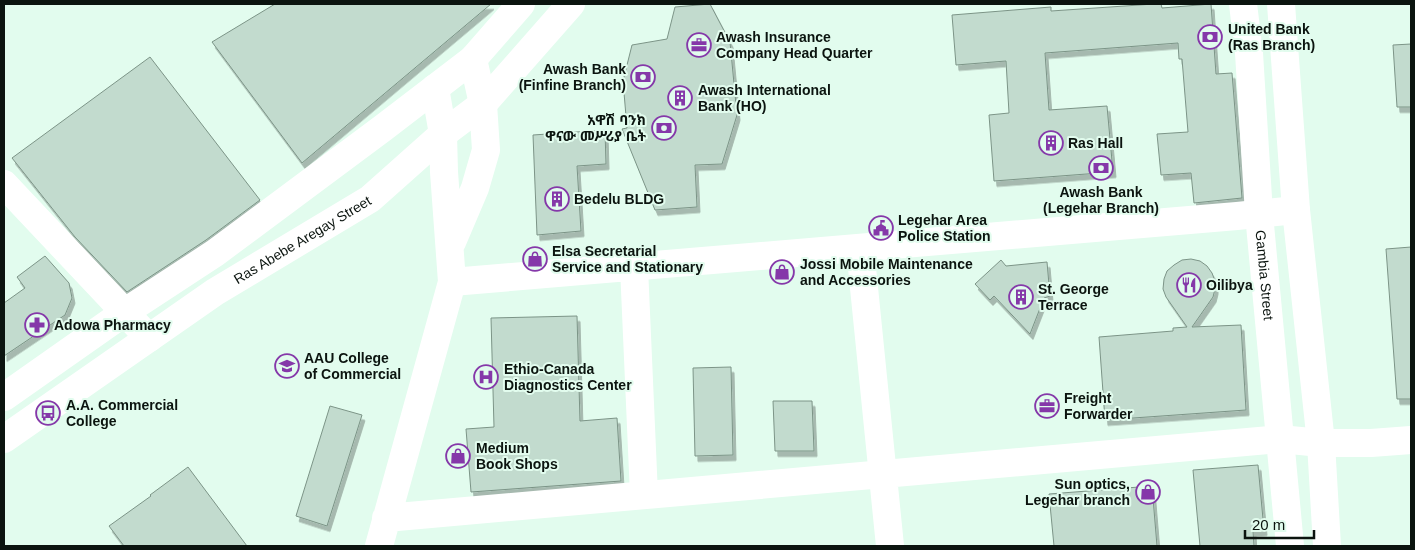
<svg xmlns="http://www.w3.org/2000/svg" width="1415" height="550" viewBox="0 0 1415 550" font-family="Helvetica,'Noto Sans Ethiopic',sans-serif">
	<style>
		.building { fill: #c2dbce; stroke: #7c9487; filter: url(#shadow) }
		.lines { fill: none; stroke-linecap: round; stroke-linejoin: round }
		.minor { stroke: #fff; stroke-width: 28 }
		.major { stroke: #fff; stroke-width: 28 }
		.labels { text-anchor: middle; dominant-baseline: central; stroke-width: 4; stroke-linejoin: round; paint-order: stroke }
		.poi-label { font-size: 14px; font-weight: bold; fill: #0b140f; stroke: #e2fcee; text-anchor: start }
		.street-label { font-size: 14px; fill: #0b140f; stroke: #e2fcee }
	</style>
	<defs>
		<filter id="shadow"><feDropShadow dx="3" dy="5.5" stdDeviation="0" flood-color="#0004"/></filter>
	</defs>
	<rect width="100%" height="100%" fill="#e2fcee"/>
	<path class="building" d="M275 4H491L302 163 212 42Z
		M710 4 730 42 737 115 722 164 695 165 697 207 655 210 622 129 627 128 623 81 632 45 667 39 675 7Z
		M1154 4H1161L1162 8 1211 4 1216 74 1232 73 1242 198 1194 203 1191 173 1161 175 1157 134 1188 132 1182 59H1179L1178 43 1045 53 1049 110 1107 106 1113 172 994 181 989 115 1009 113 1006 61 956 65 952 15 1051 7V11Z
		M1411 44V107H1397L1393 45Z
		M150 57 260 200 206 240 127 292 75 237 12 158Z
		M605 130 606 164 577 166 581 231 537 235 533 135Z
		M1411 247V399H1397L1386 249Z
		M45 256 69 283 72 298 65 315 4 356V303L25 288 17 277Z
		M1191 259 1200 261 1207 266 1212 273 1215 281V289L1213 297 1192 327 1241 325 1246 410 1105 420 1099 337 1173 331V328L1187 327 1166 297 1163 289 1164 279 1167 271 1174 265 1182 260Z
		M1001 260 1006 266 1047 262 1050 296 1044 298 1030 334 994 296 990 300 975 284Z
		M577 316 580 421 617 418 621 481 471 492 466 429 494 427 491 318Z
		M731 367 733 455 695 456 693 368Z
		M773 401H812L814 451H775Z
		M330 406 362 415 327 526 296 516Z
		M1258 465 1264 530 1253 531 1254 546H1200L1193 470Z
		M188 467 247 546H124L109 526 151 496 150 495Z
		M1152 486 1157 546H1054L1049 494Z"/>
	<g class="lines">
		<path class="minor" d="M4 184 149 338
			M452 242 475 188 486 150 483 104 473 59
			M860 248 890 546
			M634 267 644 495
			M452 282 1237 216 1296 210
			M386 518 1280 439
			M379 546 452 282 444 172 443 134 435 88"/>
		<g class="major">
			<path id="s1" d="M1243 4 1249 53 1259 214 1290 546"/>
			<path d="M1281 4 1296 210 1321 443 1327 546"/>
			<path d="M4 397 125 312 215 253 383 128 473 59 521 4"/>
			<path id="s2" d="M4 439 215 292 370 199 443 134 483 104 571 4"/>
			<path d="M1280 439 1321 443H1371L1411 440"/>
		</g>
	</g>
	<defs>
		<g id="bank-ring" transform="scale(1.25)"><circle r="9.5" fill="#e2fcee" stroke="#8538a9" stroke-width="1.5"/><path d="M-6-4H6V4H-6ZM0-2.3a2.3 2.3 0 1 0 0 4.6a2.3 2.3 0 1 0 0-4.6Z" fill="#8538a9"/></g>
		<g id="office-ring" transform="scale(1.25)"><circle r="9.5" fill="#e2fcee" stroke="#8538a9" stroke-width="1.5"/><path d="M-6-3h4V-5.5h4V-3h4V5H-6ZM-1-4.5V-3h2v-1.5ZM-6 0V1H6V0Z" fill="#8538a9"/></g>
		<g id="building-ring" transform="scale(1.25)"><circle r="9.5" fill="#e2fcee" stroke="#8538a9" stroke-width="1.5"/><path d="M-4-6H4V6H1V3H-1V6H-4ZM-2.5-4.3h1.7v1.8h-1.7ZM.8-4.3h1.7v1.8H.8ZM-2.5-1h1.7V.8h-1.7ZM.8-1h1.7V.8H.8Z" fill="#8538a9"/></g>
		<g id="civic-ring" transform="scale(1.25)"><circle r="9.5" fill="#e2fcee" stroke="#8538a9" stroke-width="1.5"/><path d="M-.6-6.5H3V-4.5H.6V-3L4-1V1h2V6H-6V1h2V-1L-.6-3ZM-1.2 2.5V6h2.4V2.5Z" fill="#8538a9"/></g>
		<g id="shop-ring" transform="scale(1.25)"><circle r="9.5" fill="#e2fcee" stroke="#8538a9" stroke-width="1.5"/><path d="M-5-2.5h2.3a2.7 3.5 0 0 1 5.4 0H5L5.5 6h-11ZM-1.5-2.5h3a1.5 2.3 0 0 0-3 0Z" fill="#8538a9"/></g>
		<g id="restaurant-ring" transform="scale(1.25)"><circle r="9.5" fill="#e2fcee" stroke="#8538a9" stroke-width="1.5"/><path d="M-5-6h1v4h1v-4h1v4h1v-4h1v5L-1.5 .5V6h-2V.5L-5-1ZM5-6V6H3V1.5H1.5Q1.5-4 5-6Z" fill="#8538a9"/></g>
		<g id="pharmacy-ring" transform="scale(1.25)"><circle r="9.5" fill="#e2fcee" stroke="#8538a9" stroke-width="1.5"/><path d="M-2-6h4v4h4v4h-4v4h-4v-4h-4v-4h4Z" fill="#8538a9"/></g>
		<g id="university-ring" transform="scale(1.25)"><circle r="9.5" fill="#e2fcee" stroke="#8538a9" stroke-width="1.5"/><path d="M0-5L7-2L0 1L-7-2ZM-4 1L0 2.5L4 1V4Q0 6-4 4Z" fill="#8538a9"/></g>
		<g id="hospital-ring" transform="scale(1.25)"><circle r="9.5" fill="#e2fcee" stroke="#8538a9" stroke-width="1.5"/><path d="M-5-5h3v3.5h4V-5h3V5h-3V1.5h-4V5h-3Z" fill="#8538a9"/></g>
		<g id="bus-ring" transform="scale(1.25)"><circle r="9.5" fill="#e2fcee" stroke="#8538a9" stroke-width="1.5"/><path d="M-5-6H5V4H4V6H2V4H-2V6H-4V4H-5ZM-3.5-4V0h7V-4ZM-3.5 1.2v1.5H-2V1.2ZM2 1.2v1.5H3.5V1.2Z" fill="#8538a9"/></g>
	</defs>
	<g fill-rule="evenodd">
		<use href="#bank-ring" x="1210" y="37"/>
		<use href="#office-ring" x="699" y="45"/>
		<use href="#bank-ring" x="643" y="77"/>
		<use href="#building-ring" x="680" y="98"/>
		<use href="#bank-ring" x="664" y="128"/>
		<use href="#building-ring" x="1051" y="143"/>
		<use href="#bank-ring" x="1101" y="168"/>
		<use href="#building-ring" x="557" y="199"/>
		<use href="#civic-ring" x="881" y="228"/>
		<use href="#shop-ring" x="535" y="259"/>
		<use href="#shop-ring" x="782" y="272"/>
		<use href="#restaurant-ring" x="1189" y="285"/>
		<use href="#building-ring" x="1021" y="297"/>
		<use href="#pharmacy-ring" x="37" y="325"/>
		<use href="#university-ring" x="287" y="366"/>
		<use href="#hospital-ring" x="486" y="377"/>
		<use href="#office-ring" x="1047" y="406"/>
		<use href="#bus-ring" x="48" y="413"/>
		<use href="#shop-ring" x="458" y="456"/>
		<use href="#shop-ring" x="1148" y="492"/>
	</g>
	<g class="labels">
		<g class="poi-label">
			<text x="1228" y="29">United Bank<tspan x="1228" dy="16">(Ras Branch)</tspan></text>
			<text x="716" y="37">Awash Insurance<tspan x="716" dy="16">Company Head Quarter</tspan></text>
			<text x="626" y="69" text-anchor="end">Awash Bank<tspan x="626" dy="16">(Finfine Branch)</tspan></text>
			<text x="698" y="90">Awash International<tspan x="698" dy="16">Bank (HO)</tspan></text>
			<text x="646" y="120" text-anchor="end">አዋሽ ባንክ<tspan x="646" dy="16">ዋናው መሥሪያ ቤት</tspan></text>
			<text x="1068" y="143">Ras Hall</text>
			<text x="1101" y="192" text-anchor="middle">Awash Bank<tspan x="1101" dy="16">(Legehar Branch)</tspan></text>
			<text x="574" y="199">Bedelu BLDG</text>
			<text x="898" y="220">Legehar Area<tspan x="898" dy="16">Police Station</tspan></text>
			<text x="552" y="251">Elsa Secretarial<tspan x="552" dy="16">Service and Stationary</tspan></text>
			<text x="800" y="264">Jossi Mobile Maintenance<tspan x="800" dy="16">and Accessories</tspan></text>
			<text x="1206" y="285">Oilibya</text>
			<text x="1038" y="289">St. George<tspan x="1038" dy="16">Terrace</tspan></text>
			<text x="54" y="325">Adowa Pharmacy</text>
			<text x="304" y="358">AAU College<tspan x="304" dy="16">of Commercial</tspan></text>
			<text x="504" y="369">Ethio-Canada<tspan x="504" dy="16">Diagnostics Center</tspan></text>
			<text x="1064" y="398">Freight<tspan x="1064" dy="16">Forwarder</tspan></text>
			<text x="66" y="405">A.A. Commercial<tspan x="66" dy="16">College</tspan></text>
			<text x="476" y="448">Medium<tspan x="476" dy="16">Book Shops</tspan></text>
			<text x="1130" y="484" text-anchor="end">Sun optics,<tspan x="1130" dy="16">Legehar branch</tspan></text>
		</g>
		<g class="street-label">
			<text stroke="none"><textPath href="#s2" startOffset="359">Ras Abebe Aregay Street</textPath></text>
			<text stroke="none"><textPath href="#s1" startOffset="272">Gambia Street</textPath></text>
		</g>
	</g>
	<rect width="1415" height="550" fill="none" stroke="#0b140f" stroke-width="10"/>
	<path d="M1245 530v8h69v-8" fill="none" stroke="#0b140f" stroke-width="2.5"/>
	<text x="1252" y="530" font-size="15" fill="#0b140f" stroke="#e2fcee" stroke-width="4" paint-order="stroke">20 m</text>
</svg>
